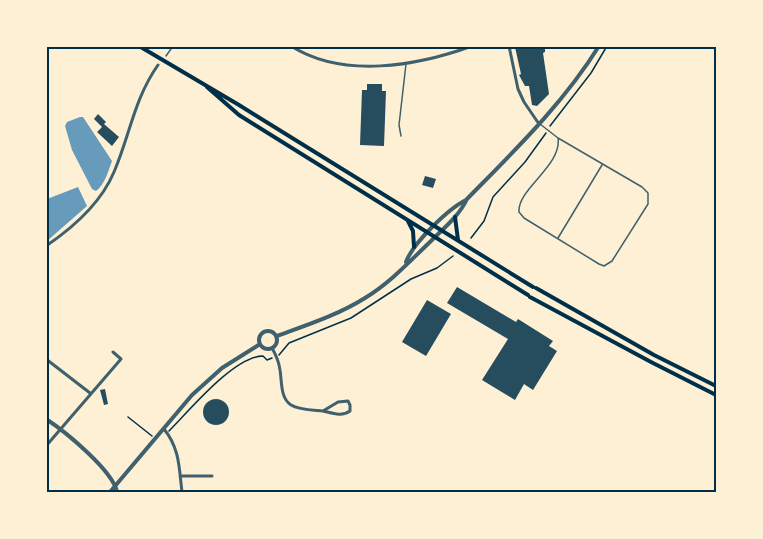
<svg xmlns="http://www.w3.org/2000/svg" width="763" height="539" viewBox="0 0 763 539" font-family="Cabin,sans-serif">
	<style>
		.water { fill: #669bbc }
		.building { fill: #264d5e }
		.lines { fill: none; stroke-linecap: round; stroke-linejoin: round }
		.path { stroke: #003049; stroke-width: 1.5 }
		.service { stroke: #3f606c; stroke-width: 1.5 }
		.minor { stroke: #3f606c; stroke-width: 3 }
		.tertiary { stroke: #3f606c; stroke-width: 4 }
		.secondary { stroke: #003049; stroke-width: 4 }
		.neatline { fill: none; stroke: #003049; stroke-width: 2 }
	</style>
	<rect width="100%" height="100%" fill="#fdf0d5"/>
	<path class="water" d="M80 117H83L112 161C108 172 105 184 96 191L92 189 72 150 65 126 67 122Z
		M78 187 87 206 47 241V199Z"/>
	<path class="building" d="M545 46V52L543 53 549 94 537 106 532 105 529 86H525L519 75 521 74 515 47Z
		M367 84H382V91H386L384 146 360 145 362 90H367Z
		M98 114 106 122 104 124 119 137 112 146 97 132 102 127 94 119Z
		M425 176 436 179 433 188 422 185Z
		M457 287 516 322 518 319 553 341 549 346 557 351 533 390 524 384 515 400 482 380 508 339 447 303Z
		M427 300 451 314 426 356 402 342Z
		M105 389 108 404 104 405 100 390Z
		M203 412a13 13 0 1 1 26 0a13 13 0 1 1-26 0Z"/>
	<g class="lines">
		<path class="path" d="M550 126 591 73 607 46
			M471 238 484 221 493 197 525 162 546 133
			M279 355 289 343 351 318 411 279 437 268 453 256
			M128 417 152 436
			M169 431C189 411 234 356 263 356L267 360 272 358"/>
		<path class="service" d="M166 56 173 46
			M540 124 558 138 642 187 648 193V204L612 261 604 266 599 264 524 218 519 212C517 189 562 166 558 138
			M401 136 399 125 406 64
			M558 238 602 165"/>
		<path class="minor" d="M291 46C343 79 417 66 472 46
			M509 46 518 89 524 102 539 124
			M716 75V83
			M46 246C74 227 101 203 114 172 130 135 134 99 158 65
			M272 348C276 355 279 362 280 370 282 381 280 398 291 405 299 410 313 410 323 411 332 413 342 417 350 411V405L348 401 338 402 323 411
			M46 359 90 393
			M164 429C180 449 179 468 182 492
			M46 446 121 359 113 352
			M180 476H212"/>
		<path class="tertiary" d="M406 262C413 243 448 209 466 200
			M259 340a9 9 0 1 1 18 0a9 9 0 1 1-18 0Z
			M277 336C307 325 338 315 365 298 390 283 410 261 431 241 444 228 459 216 467 199 514 151 563 104 599 46
			M46 419C66 432 113 471 117 492
			M110 492 192 395 222 368 260 344"/>
		<path class="secondary" d="M139 46 239 105 533 287
			M207 87 239 115 528 295
			M455 217 458 240
			M408 221 413 231 414 247
			M536 288 654 355 716 386
			M530 297 651 362 716 395"/>
	</g>
	<rect width="763" height="539" fill="none" stroke="#fdf0d5" stroke-width="96"/>
	<rect x="48" y="48" width="667" height="443" class="neatline"/>
</svg>
